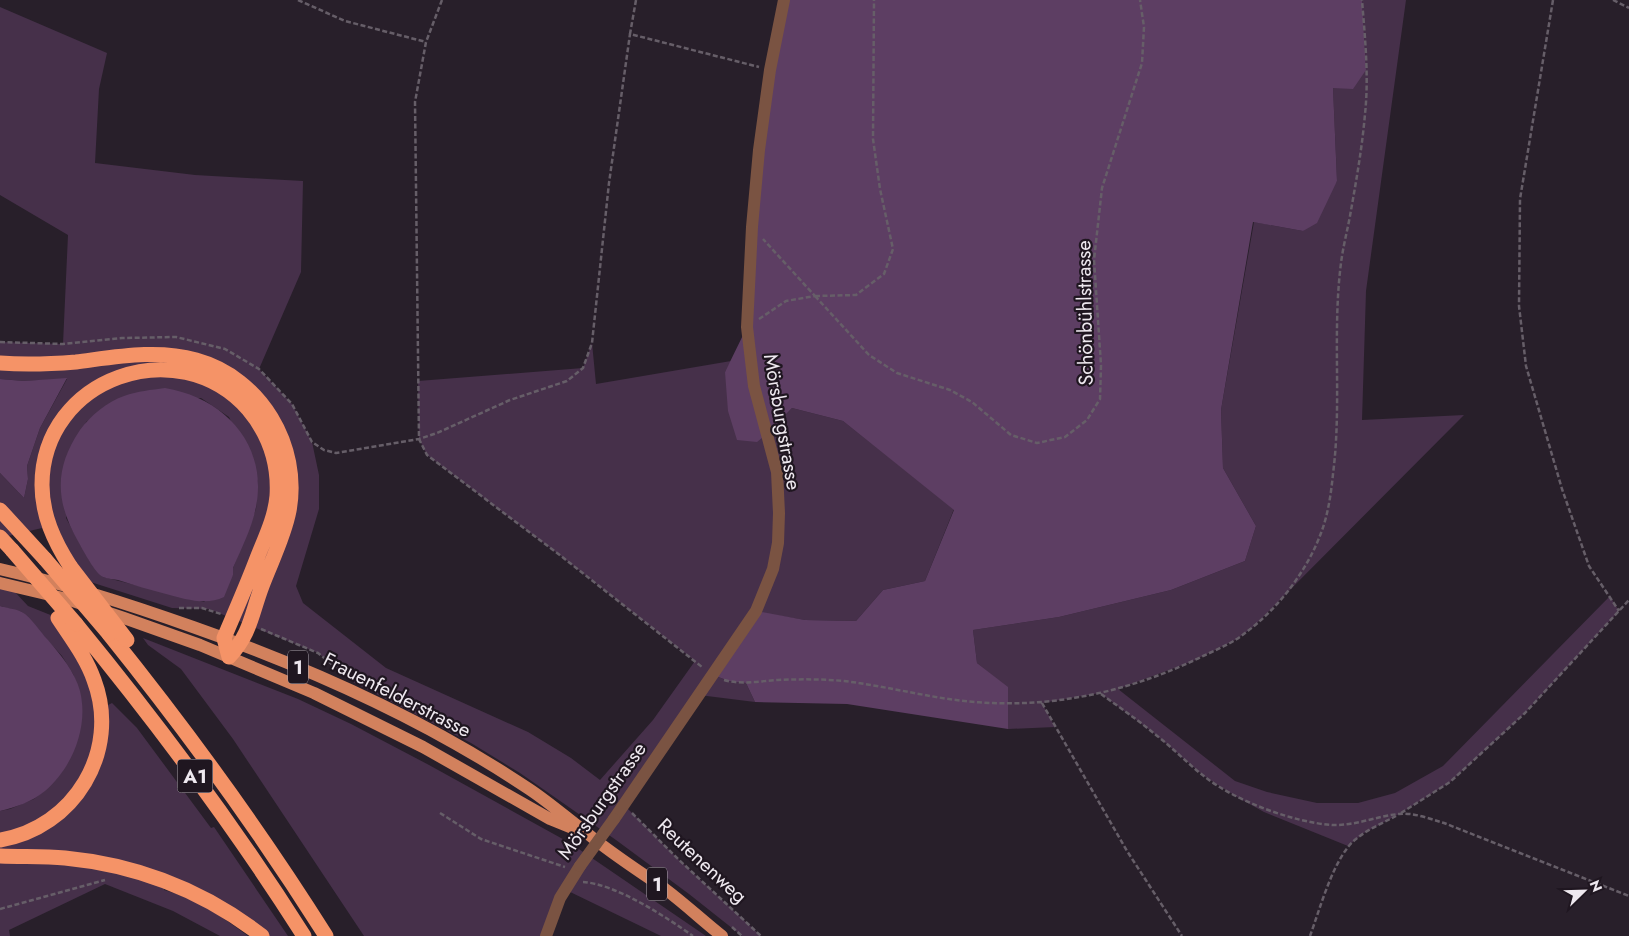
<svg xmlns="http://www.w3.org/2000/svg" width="1629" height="936" viewBox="0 0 1629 936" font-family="Jost,sans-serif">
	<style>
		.green { fill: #46304a; fill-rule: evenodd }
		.forest { fill: #5d3e63 }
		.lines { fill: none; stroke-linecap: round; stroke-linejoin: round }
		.path { stroke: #665e68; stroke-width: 2.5; stroke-dasharray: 5 2.5; stroke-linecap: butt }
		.minor { stroke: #7a5342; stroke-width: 12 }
		.major { stroke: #d2815d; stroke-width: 12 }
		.highway { stroke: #f59367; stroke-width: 15 }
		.minor-bridge { stroke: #7a5342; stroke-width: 12 }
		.highway-bridge { stroke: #f59367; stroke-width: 15 }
		.labels { text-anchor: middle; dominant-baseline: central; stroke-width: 4.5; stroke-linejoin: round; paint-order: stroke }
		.shield { fill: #1f1620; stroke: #b0a9b1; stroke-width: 1 }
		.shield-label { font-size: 19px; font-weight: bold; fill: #eee8ef }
		.street-label { font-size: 20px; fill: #eee8ef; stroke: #1f1620 }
	</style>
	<rect width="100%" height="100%" fill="#281f2a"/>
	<path class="green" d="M1362 0H1406L1366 291 1362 420 1464 415 1253 627 1237 639 1193 661 1118 689 1235 781 1267 792 1317 803H1358L1395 793 1443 766 1610 596 1619 611 1525 713 1450 782 1401 813 1364 833 1348 846 1264 812 1237 797 1204 776 1155 734 1100 693 1042 703 1055 727 1008 729V688L977 663 973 630 1059 617 1171 590 1245 561 1256 526 1223 468 1221 410 1254 222 1303 231 1337 181 1333 88 1366 70Z
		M0 7 107 53 99 89 95 163 195 175 303 181 301 272 259 369 292 404 312 442 319 475V509L296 586 303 603 386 668 528 732 571 758 600 780 653 720 695 661 561 556 427 455 419 439 418 381 583 368 592 343 596 384 731 361 725 372 768 433 792 408 843 421 954 509 925 581 883 590 856 621 805 620 756 612 713 675 729 681 746 683 755 702 699 695 624 805 678 859 761 936H742L689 894 616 840 520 773 471 743 353 682 318 653 209 609 172 608 78 578 42 528 0 538V473L24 498 28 479 27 466 40 428 67 379 24 381 0 379V342L63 344 68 235 0 195ZM201 398 229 417 258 481 256 509 233 568V575L204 602 103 577 90 562 66 518 86 422 109 404Z
		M0 576 28 606 58 618 102 708 112 703 137 728 211 828 214 827 288 936H262L166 881 164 890C195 898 223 917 248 936H220L173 911 105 884 9 930 10 936H0V811L10 809 34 799 44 791 62 772 81 721 82 704 79 690 73 674 62 656 22 612 0 606Z
		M143 638 298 699 351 724 429 765 570 843 706 936H661L564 889 546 936H364L233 739 181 669 148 645Z"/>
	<path class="forest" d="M784 0H1362L1366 70 1353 89 1333 88 1337 181 1317 223 1303 231 1253 222 1221 410 1223 468 1256 526 1245 561 1171 590 1059 617 973 630 977 663 1008 687V729L847 704 755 702 746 683 729 681 713 675 756 611 805 620 856 621 883 590 925 581 954 510 843 421 792 408 768 433 757 442 737 440 728 411 725 372 747 327 752 227Z
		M67 378 40 428 27 466 28 479 24 498 0 473V379L24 381Z
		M165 388C225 398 268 445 256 507 252 528 241 549 233 568V575L224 597C206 606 185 599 166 594 150 590 134 585 118 580 114 579 108 579 103 577 95 573 84 552 79 543 56 503 53 470 80 430 91 415 107 402 124 396 138 391 151 390 165 388Z
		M0 606C7 608 16 609 22 612 32 618 40 632 48 640 61 655 75 672 80 691 89 727 72 768 45 791 32 802 16 807 0 811Z"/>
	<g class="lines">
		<path class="path" d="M298 0 345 21 426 42
			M442 0 426 42 415 102 419 439 427 455 561 556 702 667
			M636 0 630 34 759 67
			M1553 0 1520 199 1519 306 1526 366 1562 489 1589 566 1619 611
			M1613 0 1629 8
			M815 296 869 355 897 373 950 390 972 402 1011 435 1037 443 1065 437 1087 420 1100 399 1101 365 1094 260 1102 188 1142 63 1144 27 1140 0
			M815 296 856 295 884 274 893 249 880 189 873 139 874 0
			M759 319 786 301 815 296 763 239
			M0 342 63 344 122 338 176 337 225 349 259 369 292 404 312 442 324 450 336 453 419 439 437 433 510 400 567 381 583 368 592 343 609 183 630 34
			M179 608H202L221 614
			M261 629 318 653 339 670
			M724 680C742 685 760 681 778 680 800 679 822 679 844 681 894 687 943 702 993 703 1066 706 1138 688 1203 656 1218 649 1233 643 1245 633 1278 609 1307 571 1321 533 1328 515 1331 494 1333 474 1342 404 1332 333 1341 263 1343 247 1347 232 1350 216 1356 182 1362 149 1365 114 1369 77 1365 38 1362 0
			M1101 694C1119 707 1138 720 1156 735 1173 748 1188 764 1205 777 1236 801 1292 822 1332 825 1355 826 1377 816 1399 814 1413 812 1430 819 1444 823L1629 896
			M1042 703 1127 851 1182 936
			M440 813 481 839 565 867
			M632 813 678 859 761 936
			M1401 813 1450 782 1525 713 1629 600
			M583 882C616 884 666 917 693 936
			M0 909 105 880
			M732 927 742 936
			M1310 936C1320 909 1334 856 1356 839 1368 829 1383 823 1396 816"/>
		<path class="minor" d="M614 819 756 611 773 569 778 543 779 513 777 472 754 386 747 327 752 227 759 150 770 70 784 0
			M546 936 560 898 580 866"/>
		<path class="major" d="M0 569C66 584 129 604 193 627 310 668 426 720 529 789 550 803 568 819 588 834 612 854 639 871 665 889 685 904 703 921 722 936
			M0 583 67 599 124 618 200 645 314 693 423 747 550 819 577 830"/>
		<path class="highway" d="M0 363C25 365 51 364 76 362 116 357 157 349 196 360 261 378 301 446 289 511 284 537 271 562 262 586 251 615 251 633 229 657
			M0 510 45 559
			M0 537 12 550
			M70 566C54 541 42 515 42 485 42 378 178 330 248 409 269 434 279 464 277 496 275 519 264 540 256 561 246 587 235 612 224 638L229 657
			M76 624C158 724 235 827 304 936
			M109 634C187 731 260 831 326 936
			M0 840C74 828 121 751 94 680 86 657 71 638 58 618
			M0 856C22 857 44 856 65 858 138 865 204 891 262 936"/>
		<path class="minor-bridge" d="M580 866 614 819"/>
		<path class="highway-bridge" d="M12 550 76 624
			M45 559 109 634
			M70 566 127 640"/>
	</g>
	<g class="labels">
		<g class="shield">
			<rect x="288" y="650.5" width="20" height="33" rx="4"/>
			<rect x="177.5" y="759.5" width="35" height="33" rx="4"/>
			<rect x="647" y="867.5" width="20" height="33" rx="4"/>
		</g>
		<g class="shield-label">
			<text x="298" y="667">1</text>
			<text x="195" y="776">A1</text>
			<text x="657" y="884">1</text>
		</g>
		<g class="street-label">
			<text transform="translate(1085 313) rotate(-91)">Schönbühlstrasse</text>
			<text transform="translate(782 422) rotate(80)">Mörsburgstrasse</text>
			<text transform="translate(397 695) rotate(27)">Frauenfelderstrasse</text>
			<text transform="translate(602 801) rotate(-55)">Mörsburgstrasse</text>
			<text transform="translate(702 861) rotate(43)">Reutenenweg</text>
		</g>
	</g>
	<g transform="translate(1584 891) rotate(67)" stroke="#1f1620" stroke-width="4" paint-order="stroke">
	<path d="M0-4L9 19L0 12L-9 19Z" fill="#eee8ef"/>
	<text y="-8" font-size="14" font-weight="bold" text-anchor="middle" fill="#eee8ef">N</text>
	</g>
</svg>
